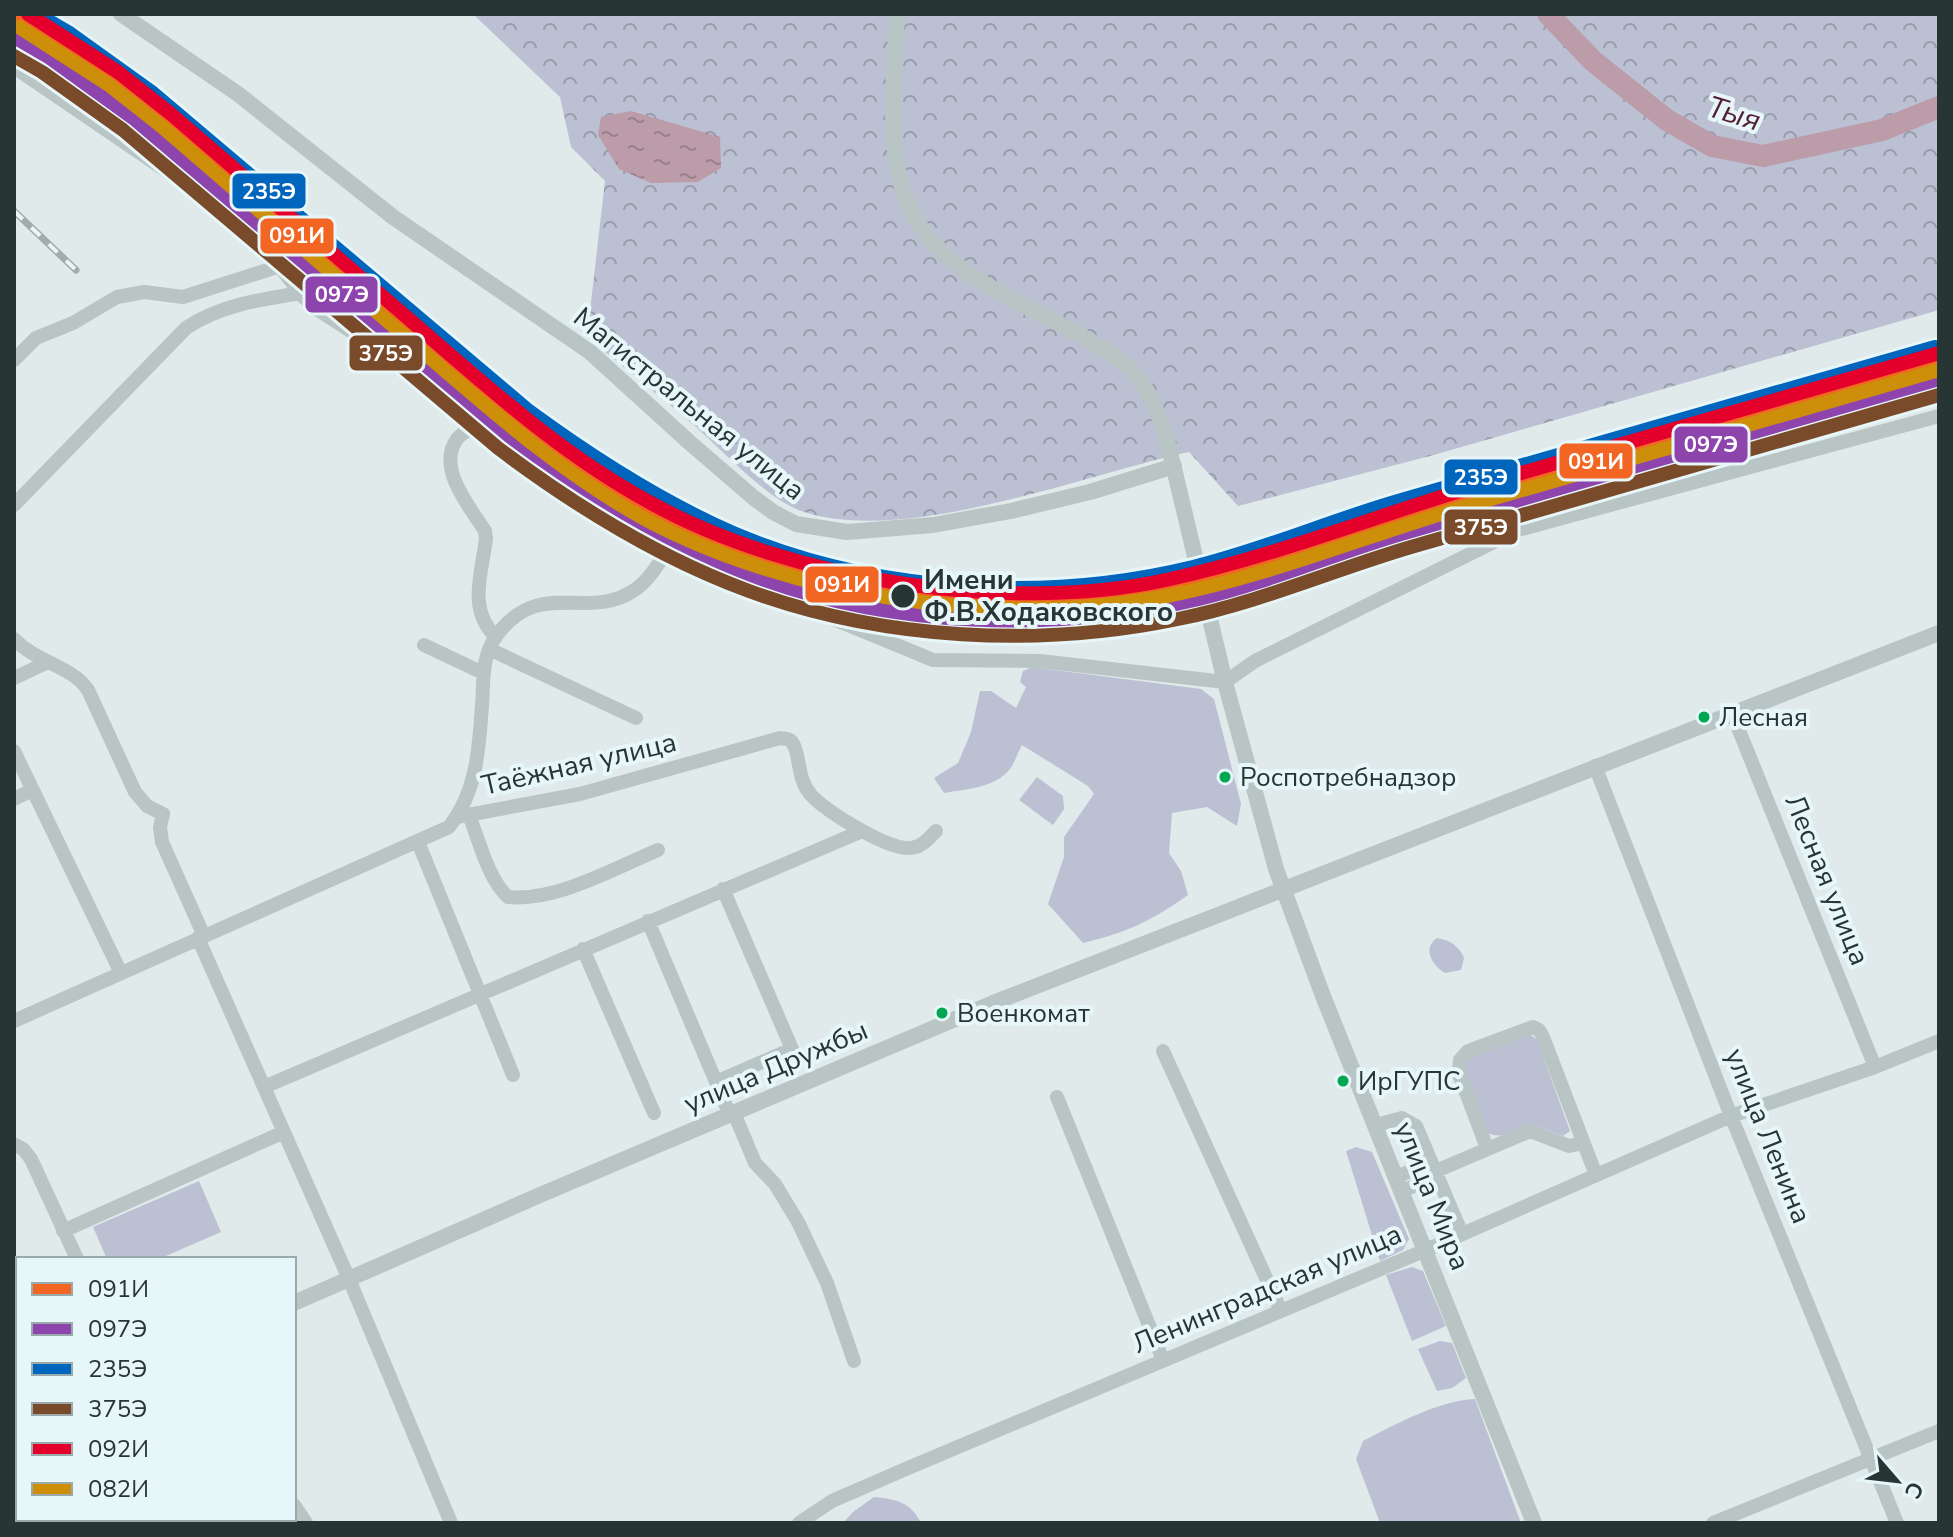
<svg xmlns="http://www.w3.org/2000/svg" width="1953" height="1537" viewBox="0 0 1953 1537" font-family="'Nunito Sans',sans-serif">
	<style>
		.green { fill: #bbc0d3 }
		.forest { fill: url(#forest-crowns) }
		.water { fill: url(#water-ripples) }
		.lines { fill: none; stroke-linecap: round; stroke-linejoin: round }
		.river { stroke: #bc9ca9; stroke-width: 22 }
		.minor { stroke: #b9c4c4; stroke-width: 14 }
		.tertiary { stroke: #b9c4c4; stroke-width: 16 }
		.rail-casing { stroke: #a3acac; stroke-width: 7 }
		.rail { stroke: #e7f6f8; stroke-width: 4; stroke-dasharray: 12; stroke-linecap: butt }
		.rail-1-casing { stroke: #e7f6f8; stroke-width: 20 }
		.rail-2-casing { stroke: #e7f6f8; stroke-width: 20 }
		.rail-3-casing { stroke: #e7f6f8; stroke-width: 20 }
		.rail-4-casing { stroke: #e7f6f8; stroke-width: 20 }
		.rail-5-casing { stroke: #e7f6f8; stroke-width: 20 }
		.rail-6-casing { stroke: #e7f6f8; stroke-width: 20 }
		.rail-1 { stroke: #f26522; stroke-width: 14 }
		.rail-2 { stroke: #8e44ad; stroke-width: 14 }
		.rail-3 { stroke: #0065bd; stroke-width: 14 }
		.rail-4 { stroke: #7a4b2a; stroke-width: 14 }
		.rail-5 { stroke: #e4002b; stroke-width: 14 }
		.rail-6 { stroke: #cd8f0a; stroke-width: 14 }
		.stop-dot { fill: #273534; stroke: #e7f6f8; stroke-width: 3 }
		.bus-dot { fill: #00a651; stroke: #e7f6f8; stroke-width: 3 }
		.labels { text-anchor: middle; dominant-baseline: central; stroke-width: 8; stroke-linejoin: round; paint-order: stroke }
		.bus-label { font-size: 26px; fill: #273534; stroke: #e7f6f8; text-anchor: start }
		.street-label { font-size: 28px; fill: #273534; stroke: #e7f6f8 }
		.stop-label { font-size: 28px; font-weight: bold; fill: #273534; stroke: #e7f6f8; text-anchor: start }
		.water-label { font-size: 30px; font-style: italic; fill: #541f31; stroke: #e7f6f8 }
		.line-badge { stroke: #e7f6f8; stroke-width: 3 }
		.badge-label { font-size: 22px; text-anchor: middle; font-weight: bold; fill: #fff }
	</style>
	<defs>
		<pattern id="forest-crowns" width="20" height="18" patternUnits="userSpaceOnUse" patternTransform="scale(2)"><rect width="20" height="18" fill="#bbc0d3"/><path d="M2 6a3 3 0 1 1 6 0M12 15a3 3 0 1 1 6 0" fill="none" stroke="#989dac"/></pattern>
		<pattern id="water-ripples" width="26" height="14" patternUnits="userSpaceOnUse" patternTransform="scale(2)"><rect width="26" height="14" fill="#bc9ca9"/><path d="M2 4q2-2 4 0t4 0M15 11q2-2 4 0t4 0" fill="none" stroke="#99808a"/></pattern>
	</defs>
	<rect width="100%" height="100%" fill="#e0eaeb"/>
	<path class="green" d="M1032 667 1201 689 1214 699 1241 804 1237 826 1207 807 1172 813 1169 853 1181 871 1188 895C1153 920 1126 933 1083 943L1048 904 1064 857V837L1094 794 1088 786 1022 745C1018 752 1015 762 1010 769 995 788 966 789 944 793L934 778 958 763 971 732 980 691H991L1016 708 1026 687 1020 682 1023 671Z
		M1037 777 1063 796 1064 809 1053 825 1019 800Z
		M1437 938C1450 940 1459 946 1464 958L1461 970 1445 973C1432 966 1422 948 1437 938Z
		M1530 1034 1537 1040 1570 1131 1563 1136 1534 1125C1518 1127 1504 1141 1488 1133 1479 1111 1458 1079 1469 1056Z
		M1356 1147 1372 1152 1409 1239 1403 1250 1380 1261 1346 1151Z
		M199 1181 221 1232 159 1259H107L93 1227Z
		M1412 1267 1423 1271 1446 1326 1412 1341 1386 1275Z
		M1440 1341 1452 1343 1466 1378 1452 1388 1437 1391 1418 1349Z
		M1475 1399 1521 1523H1380L1356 1459 1363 1441C1394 1425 1440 1400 1475 1399Z
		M874 1497C895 1499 911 1502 921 1523H843L853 1512Z"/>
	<path class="forest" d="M473 14H1939V310L1430 456 1238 506 1189 452C1083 475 908 545 804 512 769 501 723 451 695 426 660 396 623 367 587 337L605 181 571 147 560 97Z"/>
	<path class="water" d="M631 111 720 137 721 168 698 182 651 183 619 169 598 135 601 117Z"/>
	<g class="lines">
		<path class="river" d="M1548 14 1593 61 1667 120 1712 146 1763 156 1882 130 1939 107"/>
		<path class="minor" d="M14 360 36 338 73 323 117 297 144 292 183 297 280 266
			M483 422C475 427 463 431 457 439 436 468 470 507 485 531L486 539C482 572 467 610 496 637
			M14 505 186 328C220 305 262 299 302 293
			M708 571 780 597 933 660 1040 661 1225 682 1255 661 1518 530 1939 416
			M14 639C36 662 72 666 88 690L135 792 147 806 163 814 160 827 162 842 204 936
			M424 645 483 673
			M489 649 636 718
			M14 678 46 663
			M1732 713 1875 1067
			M14 751 121 973
			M1595 766 1731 1116 1897 1523
			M14 799 32 790
			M469 815C479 840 488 879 508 897 556 902 615 868 658 850
			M457 817 580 794 780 738C785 739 789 738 792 742 801 754 796 778 811 795 827 812 888 850 910 848 921 848 929 838 936 831
			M418 842 513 1075
			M648 921 730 1115
			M198 938 349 1279 451 1523
			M583 949 654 1113
			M14 1021 449 827C477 792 479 748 482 705 484 679 481 657 497 635 541 576 588 623 636 589 649 580 658 564 667 551
			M1163 1051 1281 1311
			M716 1082 792 1049 723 889
			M264 1087 862 831
			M1057 1097 1163 1360
			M734 1113 755 1163 775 1184 798 1222 827 1283 854 1361
			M1376 1125 1402 1118 1416 1126 1462 1234
			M14 1144 23 1149 31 1159 77 1259
			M1487 1148 1459 1074 1460 1060 1468 1051 1533 1027 1539 1030 1543 1037 1596 1175
			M1436 1171 1530 1131 1569 1146 1584 1143
			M1397 1177 1431 1161
			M1403 1191 1437 1175
			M63 1231 284 1132
			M294 1505 306 1523
			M799 1523 832 1501 908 1468 1426 1250 1731 1116 1875 1067 1939 1041
			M1713 1523 1939 1431"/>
		<path class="tertiary" d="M121 14 238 94 393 217 590 352 689 442 754 498 773 512 796 524 847 532 933 525 1011 511 1090 492 1174 466
			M897 14C895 72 885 147 907 202 935 271 1020 301 1082 336 1100 347 1122 359 1136 375 1151 393 1158 414 1166 435L1225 682 1276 869 1323 996 1534 1523
			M14 66 218 205 260 240 304 296 317 308 428 380 569 488 615 510 667 551 708 571
			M294 1303 540 1195 993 1003 1939 633
			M14 1426 18 1424"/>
		<g class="rail-casing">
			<path id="rail" d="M14 211 76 270"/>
		</g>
		<use href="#rail" class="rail"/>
		<g class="rail-1-casing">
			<path id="rail-1" d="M14 19 59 45 143 105 519 424C594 478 673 529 760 561 896 610 1057 617 1197 583 1268 565 1335 536 1405 516 1583 465 1761 413 1939 362"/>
		</g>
		<g class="rail-2-casing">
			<path id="rail-2" d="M14 37 50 58 133 118 509 436C584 492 663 541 751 575 890 628 1055 633 1199 599 1270 582 1338 552 1408 532 1585 481 1762 429 1939 379"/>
		</g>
		<g class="rail-3-casing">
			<path id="rail-3" d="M37 14 68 32 153 93 529 411C593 458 660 501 733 533 874 593 1045 603 1193 567 1263 550 1329 521 1398 501 1577 450 1756 397 1935 347"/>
		</g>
		<g class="rail-4-casing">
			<path id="rail-4" d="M14 56 42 72 123 130 498 448C575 506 659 558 749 591 883 640 1039 648 1178 619 1258 603 1333 570 1411 547 1587 497 1763 445 1939 395"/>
		</g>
		<g class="rail-5-casing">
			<path id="rail-5" d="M28 14 118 72 171 114C253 185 335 255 417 326 491 390 564 456 651 503 792 581 1008 614 1166 580 1272 557 1373 517 1476 486 1630 441 1785 398 1939 353"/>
		</g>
		<g class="rail-6-casing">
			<path id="rail-6" d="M19 27 109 85 161 126C243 197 325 268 408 339 483 403 556 470 643 518 789 597 999 628 1162 597 1268 577 1370 534 1474 504 1629 458 1784 414 1939 370"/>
		</g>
		<use href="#rail-1" class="rail-1"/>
		<use href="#rail-2" class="rail-2"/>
		<use href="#rail-3" class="rail-3"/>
		<use href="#rail-4" class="rail-4"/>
		<use href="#rail-5" class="rail-5"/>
		<use href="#rail-6" class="rail-6"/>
	</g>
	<circle class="stop-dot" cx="903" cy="596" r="13"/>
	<g class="bus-dot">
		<circle cx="1704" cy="717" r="7"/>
		<circle cx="1225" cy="777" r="7"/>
		<circle cx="942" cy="1013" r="7"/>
		<circle cx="1343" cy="1081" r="7"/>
	</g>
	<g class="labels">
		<g class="bus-label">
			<text x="1719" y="717">Лесная</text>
			<text x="1240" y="777">Роспотребнадзор</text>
			<text x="957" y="1013">Военкомат</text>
			<text x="1358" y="1081">ИрГУПС</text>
		</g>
		<g class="street-label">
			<text transform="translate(689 404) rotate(39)">Магистральная улица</text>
			<text transform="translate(579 764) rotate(-13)">Таёжная улица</text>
			<text transform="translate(1827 880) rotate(68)">Лесная улица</text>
			<text transform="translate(776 1067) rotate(-23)">улица Дружбы</text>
			<text transform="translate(1768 1136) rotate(68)">улица Ленина</text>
			<text transform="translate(1432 1196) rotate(68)">улица Мира</text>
			<text transform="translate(1267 1289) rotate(-23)">Ленинградская улица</text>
		</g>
		<g class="stop-label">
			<text x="924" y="580">Имени<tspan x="924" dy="32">Ф.В.Ходаковского</tspan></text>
		</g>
		<g class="water-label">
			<text transform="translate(1734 114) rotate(17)">Тыя</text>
		</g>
	</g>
	<g class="line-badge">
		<rect x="231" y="172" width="76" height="38" rx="8" fill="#0065bd"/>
		<rect x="259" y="217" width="76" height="38" rx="8" fill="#f26522"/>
		<rect x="304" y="275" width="75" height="39" rx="8" fill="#8e44ad"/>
		<rect x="348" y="334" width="76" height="38" rx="8" fill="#7a4b2a"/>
		<rect x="1673" y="425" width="76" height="39" rx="8" fill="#8e44ad"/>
		<rect x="1558" y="442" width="76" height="38" rx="8" fill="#f26522"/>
		<rect x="1443" y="458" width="76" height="38" rx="8" fill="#0065bd"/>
		<rect x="1443" y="508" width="76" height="38" rx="8" fill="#7a4b2a"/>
		<rect x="804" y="565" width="76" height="39" rx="8" fill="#f26522"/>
	</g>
	<g class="badge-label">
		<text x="269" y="199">235Э</text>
		<text x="297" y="243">091И</text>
		<text x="342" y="302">097Э</text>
		<text x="386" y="361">375Э</text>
		<text x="1711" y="452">097Э</text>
		<text x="1596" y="469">091И</text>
		<text x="1481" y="485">235Э</text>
		<text x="1481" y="535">375Э</text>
		<text x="842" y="592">091И</text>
	</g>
	<rect width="1953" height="1537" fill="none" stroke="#273534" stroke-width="32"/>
	<rect x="16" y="1257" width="280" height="264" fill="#e7f6f8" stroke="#9aa9aa" stroke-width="2"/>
	<rect x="32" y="1283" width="40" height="12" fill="#f26522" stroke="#9aa9aa" stroke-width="2"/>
	<text x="88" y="1297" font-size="24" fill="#273534">091И</text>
	<rect x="32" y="1323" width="40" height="12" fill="#8e44ad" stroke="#9aa9aa" stroke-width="2"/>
	<text x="88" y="1337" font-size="24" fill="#273534">097Э</text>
	<rect x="32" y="1363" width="40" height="12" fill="#0065bd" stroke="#9aa9aa" stroke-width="2"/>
	<text x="88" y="1377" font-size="24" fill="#273534">235Э</text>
	<rect x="32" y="1403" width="40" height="12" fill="#7a4b2a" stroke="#9aa9aa" stroke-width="2"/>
	<text x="88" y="1417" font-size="24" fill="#273534">375Э</text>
	<rect x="32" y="1443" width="40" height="12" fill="#e4002b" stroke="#9aa9aa" stroke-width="2"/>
	<text x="88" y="1457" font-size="24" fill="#273534">092И</text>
	<rect x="32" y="1483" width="40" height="12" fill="#cd8f0a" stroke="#9aa9aa" stroke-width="2"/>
	<text x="88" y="1497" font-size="24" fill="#273534">082И</text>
	<g transform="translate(1897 1481) rotate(118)" stroke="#e7f6f8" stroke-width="6" paint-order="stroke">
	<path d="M0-6L14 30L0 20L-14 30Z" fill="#273534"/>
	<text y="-12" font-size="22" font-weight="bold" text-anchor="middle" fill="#273534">С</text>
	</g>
</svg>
